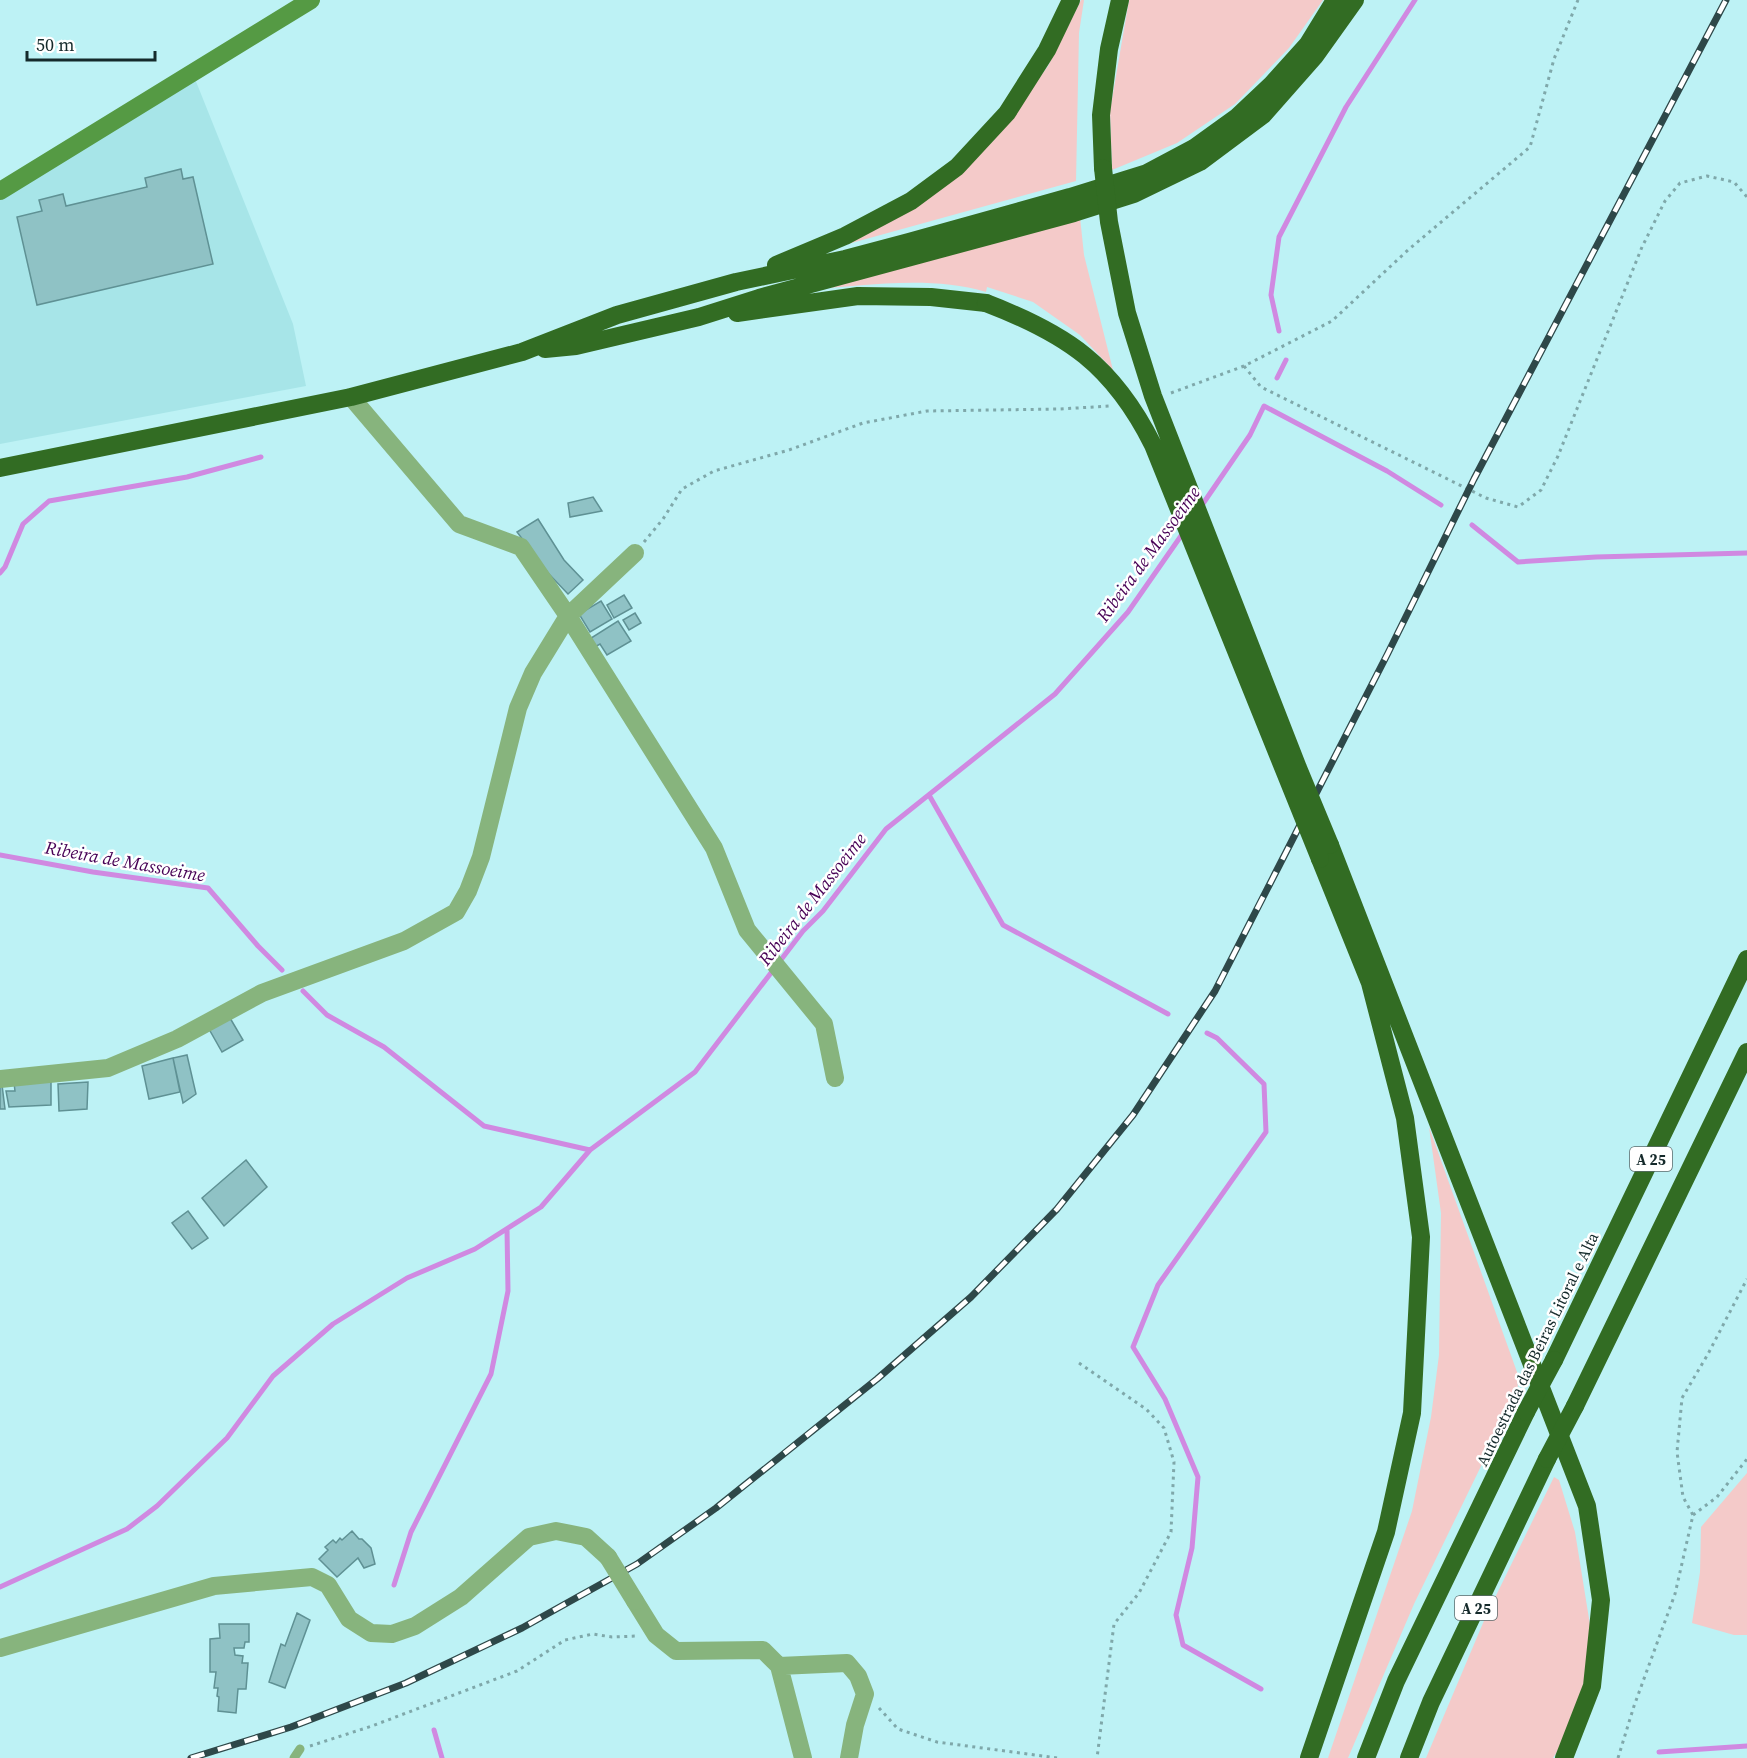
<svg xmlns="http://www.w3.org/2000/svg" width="1747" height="1758" viewBox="0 0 1747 1758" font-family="'Source Serif 4',serif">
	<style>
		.built { fill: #a7e5e8 }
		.green { fill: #f4cac9 }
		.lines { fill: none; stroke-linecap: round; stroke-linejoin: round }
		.stream { stroke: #d089e1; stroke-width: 5 }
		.building { fill: #8fc2c5; stroke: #5f9194; stroke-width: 1.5 }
		.path { stroke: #7fa8aa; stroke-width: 3; stroke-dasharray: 3 4.5; stroke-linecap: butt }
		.service { stroke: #87b47d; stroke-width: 9 }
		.minor { stroke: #87b47d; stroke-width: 18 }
		.secondary { stroke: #559a44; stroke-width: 18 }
		.motorway { stroke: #326c23; stroke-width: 18 }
		.rail-casing { stroke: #2e4849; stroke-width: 7 }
		.rail { stroke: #fff; stroke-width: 4.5; stroke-dasharray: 14; stroke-linecap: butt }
		.minor-bridge { stroke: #87b47d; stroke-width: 18 }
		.motorway-bridge { stroke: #326c23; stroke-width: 18 }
		.labels { text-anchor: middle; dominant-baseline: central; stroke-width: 5; stroke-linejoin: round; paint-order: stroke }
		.shield { fill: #fff; stroke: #5b6a6b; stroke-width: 1.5 }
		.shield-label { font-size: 15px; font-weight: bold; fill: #152a2b }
		.street-label { font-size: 16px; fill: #152a2b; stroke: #fff }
		.water-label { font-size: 18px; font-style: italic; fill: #470055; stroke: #fff }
	</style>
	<rect width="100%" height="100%" fill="#bdf2f5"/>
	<path class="built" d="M195 79 293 324 306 386 0 444V200Z"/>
	<path class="green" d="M1081 0H1084L1079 33 1076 181 837 247 946 184 994 140 1048 66Z
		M1129 0H1323L1289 48 1235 104 1177 143 1112 170 1110 111Z
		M1080 217 1084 255 1113 370 1080 335 1033 302 987 287 986 292C929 275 863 286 804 290Z
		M1429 1127 1517 1372 1518 1390 1414 1604 1348 1758H1328L1412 1511 1431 1417 1439 1355 1441 1213Z
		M1747 1473V1635H1734L1692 1623 1700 1572 1701 1527Z
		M1554 1477 1559 1480 1575 1532 1591 1631 1584 1682 1571 1729 1553 1758H1426L1486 1616Z"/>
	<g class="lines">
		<path class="stream" d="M1279 331 1271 295 1279 237 1346 107 1415 0
			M1277 378 1286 360
			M1200 508 1250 435 1264 406 1387 471 1441 505
			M1472 525 1518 562 1596 557 1747 553
			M0 573 5 567 23 524 49 501 187 477 261 457
			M929 795 1003 925 1168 1014
			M0 855 93 872 208 888 258 946 282 970
			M303 991 327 1015 384 1047 484 1126 590 1150 695 1072 803 931 823 911 886 829 1055 694 1128 612 1183 533
			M1207 1033 1217 1038 1264 1084 1266 1132 1158 1285 1133 1347 1165 1399 1198 1477 1192 1548 1176 1615 1183 1645 1261 1689
			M394 1585 411 1532 491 1374 508 1291 507 1229
			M0 1587 127 1529 157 1506 227 1438 273 1376 333 1324 407 1278 475 1249 541 1207 590 1150
			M434 1730 442 1758
			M1659 1752 1747 1746"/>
	</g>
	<path class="building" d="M181 169 183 179 193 177 213 264 37 305 17 217 42 211 39 200 63 194 66 206 147 187 145 178Z
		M593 497 602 511 570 517 568 503Z
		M538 519 564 560 583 580 568 594 548 573 517 532Z
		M624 595 632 608 614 618 607 605Z
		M601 601 612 619 590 632 579 614Z
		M635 613 641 623 629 630 623 620Z
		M618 621 631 641 607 655 600 644 593 648 588 640Z
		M230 1018 243 1040 222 1052 209 1029Z
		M187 1055 196 1094 183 1103 173 1058Z
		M173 1058 180 1092 149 1099 142 1066Z
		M51 1081V1105L9 1107 6 1091H15L14 1083Z
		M88 1082 87 1109 59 1111 58 1084Z
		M0 1085H2L5 1109H0Z
		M246 1160 267 1187 224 1226 202 1198Z
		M188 1211 208 1238 192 1249 172 1223Z
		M352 1531 359 1539H362L371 1548 375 1564 364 1568 358 1558 337 1577 319 1559 328 1550 325 1547 333 1540 336 1543 340 1538 342 1540Z
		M297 1613 310 1620 285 1688 269 1682 281 1644 285 1646Z
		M219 1624H249V1642H245L244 1648H234L235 1655 243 1656 242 1663H248L246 1689H238L236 1713 218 1711 219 1697 217 1696 218 1688H214L216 1672H210V1639L220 1638Z"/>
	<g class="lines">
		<path class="path" d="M1244 366 1261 387 1486 498 1518 507 1541 490 1558 456 1642 247 1665 201 1680 183 1707 176 1734 182 1747 197
			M1171 393 1244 366 1332 321 1408 250 1530 147 1554 59 1578 0
			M644 542 663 519 682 489 714 471 789 450 863 423 927 411 1060 409 1110 406
			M1079 1363 1146 1409 1164 1428 1174 1462 1171 1532 1139 1593 1114 1624 1097 1758
			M1693 1515 1717 1497 1747 1459
			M879 1708 898 1729 937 1742 1058 1758
			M310 1746 372 1726 517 1671 565 1640 593 1634 612 1637 637 1636
			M1618 1758 1634 1706 1675 1594 1693 1515 1683 1497 1677 1452 1682 1398 1708 1354 1747 1279"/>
		<path class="service" d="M294 1758 300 1749"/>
		<path class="minor" d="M351 397 459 524 521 547 568 616 714 848 747 930 824 1024 835 1078
			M0 1079 108 1068 177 1039 262 993 404 941 456 912 468 891 481 857 518 708 533 673 568 616 635 553
			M635 1601 656 1635 676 1651 763 1650 779 1666 803 1758
			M0 1648 214 1586 312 1577 328 1585 349 1619 371 1633 392 1634 415 1626 461 1597 529 1537 556 1531 586 1537 608 1557
			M779 1666 847 1663 858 1676 865 1694 855 1725 849 1758"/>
		<path class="secondary" d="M0 191 311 0"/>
		<path class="motorway" d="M1103 168 1101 115 1109 49 1120 0
			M776 265 845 236 911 201 957 167 1007 113 1047 50 1071 0
			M737 313 858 296 931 297 986 303
			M545 349 576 346 699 317 759 298 1074 213 1134 194 1200 162 1263 115 1315 56 1355 0
			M0 468 351 397 522 352 617 315 736 282 845 259 909 242 1070 197 1147 173 1194 148 1237 117 1272 84 1308 44 1335 0
			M1330 845 1587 1506 1601 1600 1592 1686 1564 1758
			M1554 1360 1747 959
			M1575 1406 1747 1052
			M1309 1758 1386 1532 1412 1413 1421 1237 1405 1118 1370 983 1320 859
			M1366 1758 1396 1681 1526 1412
			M1409 1758 1431 1702 1547 1459"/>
		<g class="rail-casing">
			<path id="rail" d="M191 1758 291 1727 406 1683 522 1628 637 1564 716 1508 877 1379 971 1297 1057 1209 1133 1115 1215 991 1388 653 1474 479 1726 0"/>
		</g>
		<use href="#rail" class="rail"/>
		<path class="minor-bridge" d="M608 1557 635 1601"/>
		<path class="motorway-bridge" d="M1103 168 1109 222 1127 313 1153 396 1298 768 1330 845
			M986 303C1067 334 1113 365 1153 445L1320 859
			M1526 1412 1554 1360
			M1547 1459 1575 1406"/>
	</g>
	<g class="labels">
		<g class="shield">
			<rect x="1630" y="1147" width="42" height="24" rx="4.5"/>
			<rect x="1455" y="1596" width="42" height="24" rx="4.5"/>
		</g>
		<g class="shield-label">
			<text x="1651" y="1159">A 25</text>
			<text x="1476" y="1608">A 25</text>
		</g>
		<g class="street-label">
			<text transform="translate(1537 1349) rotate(-64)">Autoestrada das Beiras Litoral e Alta</text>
		</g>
		<g class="water-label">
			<text transform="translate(1148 554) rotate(-54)">Ribeira de Massoeime</text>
			<text transform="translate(125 861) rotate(10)">Ribeira de Massoeime</text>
			<text transform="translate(812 899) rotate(-52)">Ribeira de Massoeime</text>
		</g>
	</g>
	<path d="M27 51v9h128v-9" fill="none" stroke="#152a2b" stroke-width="3"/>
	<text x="36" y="51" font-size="18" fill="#152a2b" stroke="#ffffff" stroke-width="4.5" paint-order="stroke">50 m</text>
</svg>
